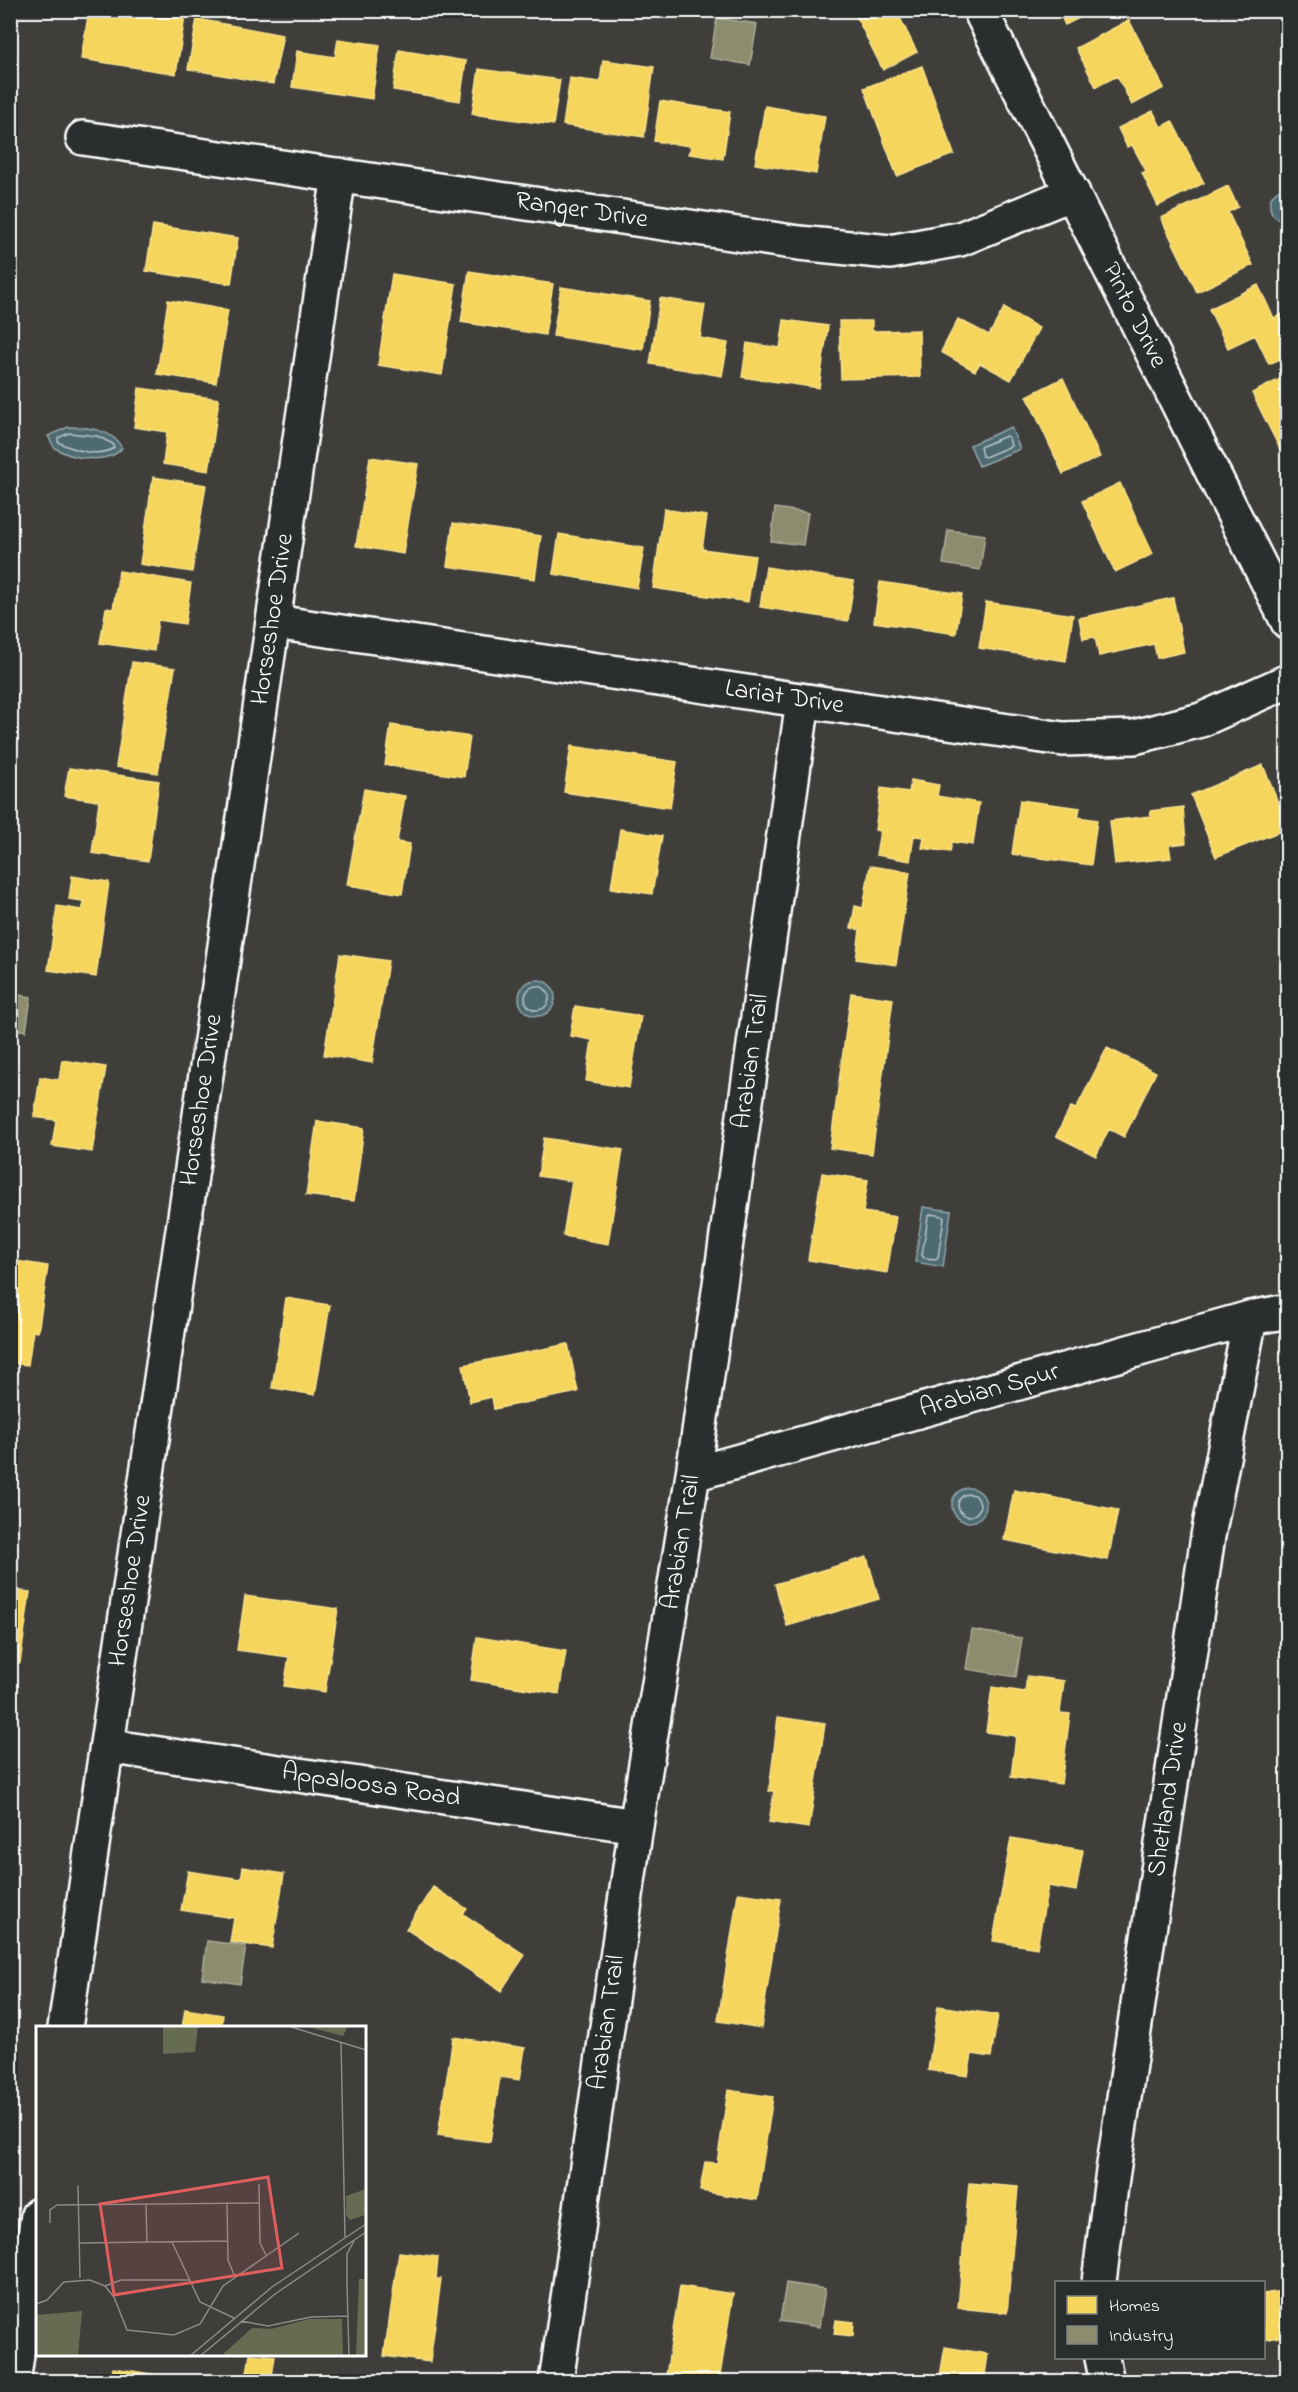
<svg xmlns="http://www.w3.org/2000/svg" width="1298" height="2392" viewBox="0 0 1298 2392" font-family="'Indie Flower',sans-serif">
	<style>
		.water { fill: #4e6b73; stroke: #95a6ab; stroke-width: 1.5 }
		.homes { fill: #f6d55c; stroke: #f9e28d; stroke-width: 1.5 }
		.industry { fill: #8c8c6e; stroke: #aeae9a; stroke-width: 1.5 }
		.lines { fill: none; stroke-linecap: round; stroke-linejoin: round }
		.shore { stroke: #b8c4c7; stroke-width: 1.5 }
		.minor-casing { stroke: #fff; stroke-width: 38 }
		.minor { stroke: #2a2d2e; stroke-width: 33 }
		.labels { text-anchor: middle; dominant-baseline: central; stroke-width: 6; stroke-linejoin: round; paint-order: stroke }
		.street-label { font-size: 26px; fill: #fff; stroke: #2a2d2e }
		.inset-road { fill: none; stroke: #8c8b89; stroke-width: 1.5 }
		.view { fill: #e05e5e; fill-opacity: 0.15; stroke: #e05e5e; stroke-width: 3 }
		.inset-edge { fill: none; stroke: #fff; stroke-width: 3 }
	</style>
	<rect width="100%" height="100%" fill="#3f3e3b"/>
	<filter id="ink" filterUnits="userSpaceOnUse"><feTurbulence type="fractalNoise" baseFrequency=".0167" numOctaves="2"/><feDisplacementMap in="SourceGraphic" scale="12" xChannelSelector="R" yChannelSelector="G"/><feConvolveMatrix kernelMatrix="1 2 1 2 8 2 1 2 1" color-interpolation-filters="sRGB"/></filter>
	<g filter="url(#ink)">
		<path class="water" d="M1287 188V221C1264 220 1264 189 1287 188Z
			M68 427C88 427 112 429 122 448 108 465 72 459 55 448 52 445 50 439 48 436Z
			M1011 427 1020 449 979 466 970 445Z
			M519 998a18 18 0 1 1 36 0a18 18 0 1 1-36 0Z
			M923 1207 951 1211 943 1267 915 1262Z
			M952 1505a17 17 0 1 1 34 0a17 17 0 1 1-34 0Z"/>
		<path class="homes" d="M89 10H153L185 16 176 74 81 59Z
			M853 10H896L917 52 883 70Z
			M1058 10H1095L1065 25Z
			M197 19 283 35 273 84 188 69Z
			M1129 20 1164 88 1132 105 1117 76 1096 87 1076 48Z
			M338 39 380 45 372 99 292 87 297 51 335 57Z
			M399 50 466 61 460 101 393 90Z
			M603 60 654 67 644 137 563 125 570 78 600 82Z
			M922 66 954 154 897 176 864 88Z
			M479 69 560 80 553 125 472 114Z
			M660 101 730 112 723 159 689 154 691 146 654 141Z
			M765 106 825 116 816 174 755 164Z
			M1153 111 1161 127 1172 121 1204 183 1158 206 1142 173 1146 171 1132 145 1127 147 1118 128Z
			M1228 186 1238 207 1228 212 1253 265 1197 292 1161 218Z
			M153 225 238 238 231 284 146 271Z
			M469 271 553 284 545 335 461 322Z
			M392 274 456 284 442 375 378 365Z
			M1258 285 1274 318 1287 312 1288 313V355L1269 364 1255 335 1228 348 1209 309Z
			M561 287 650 301 643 350 553 336Z
			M660 298 705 305 700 338 728 343 722 376 650 364Z
			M168 300 228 310 216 383 157 374Z
			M1004 308 1039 328 1011 380 980 363 975 371 941 352 958 319 989 335Z
			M784 320 828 326 819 388 742 377 747 343 780 348Z
			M839 321H872V331L919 330 920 377 841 379Z
			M1288 375V465L1252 393Z
			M1063 378 1100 457 1063 474 1027 396Z
			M139 388 219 399 209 471 163 464 167 432 134 427Z
			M370 457 418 464 403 554 356 546Z
			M153 477 206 485 192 572 140 564Z
			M1120 483 1153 554 1115 572 1082 501Z
			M664 509 707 516 702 549 755 556 748 602 653 588Z
			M453 523 541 536 535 579 447 566Z
			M559 534 644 548 637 588 553 574Z
			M766 567 854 581 848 621 760 607Z
			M119 571 191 583 185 624 158 620 154 651 100 643 106 608 113 609Z
			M880 582 962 594 956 634 874 622Z
			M1173 598 1184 652 1157 658 1154 644 1099 656 1095 637 1083 639 1079 618Z
			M986 602 1073 615 1066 661 979 648Z
			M132 662 175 668 158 773 116 767Z
			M391 725 470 737 464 777 385 765Z
			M571 746 677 762 670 808 564 792Z
			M1263 765 1288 828 1216 857 1191 795Z
			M69 768 159 781 148 861 92 853 99 801 64 796Z
			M911 780 939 785 937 796 979 803 973 845 952 842 950 852 922 848 924 837 914 836 910 861 876 855 880 831 875 830 881 788 909 792Z
			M364 789 405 796 397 842 410 844 402 894 347 885Z
			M1020 800 1080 808 1078 817 1097 820 1091 865 1012 854Z
			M1183 807 1186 843 1169 845 1171 858 1115 864 1110 821 1151 816 1150 811Z
			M620 829 662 836 652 894 611 888Z
			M870 866 910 872 896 965 856 959 860 930 851 928 855 906 863 908Z
			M72 876 109 882 96 977 48 970 57 906 82 910 83 901 69 899Z
			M340 954 388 961 372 1063 324 1055Z
			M851 993 893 999 872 1154 830 1148Z
			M575 1006 641 1016 629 1088 586 1081 592 1040 570 1036Z
			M1107 1048 1156 1072 1124 1137 1109 1129 1096 1156 1056 1136 1071 1107 1076 1109Z
			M62 1060 106 1067 92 1152 52 1146 56 1120 34 1117 40 1077 59 1080Z
			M317 1121 364 1128 354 1201 306 1195Z
			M544 1138 623 1150 608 1244 563 1236 572 1181 538 1176Z
			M822 1173 868 1180 863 1212 896 1217 887 1273 808 1260Z
			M10 1260 48 1266 38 1332 33 1331 28 1365 10 1363Z
			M286 1298 330 1305 315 1395 272 1388Z
			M568 1344 578 1392 494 1409 492 1397 470 1402 463 1365Z
			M1014 1490 1118 1510 1108 1560 1004 1540Z
			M867 1557 879 1599 787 1626 775 1584Z
			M10 1590 30 1592 20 1663 10 1661Z
			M245 1596 338 1609 325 1692 284 1686 289 1657 237 1650Z
			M477 1637 566 1651 559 1694 471 1680Z
			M1027 1676 1064 1681 1060 1713 1070 1714 1061 1784 1011 1777 1016 1736 986 1732 992 1687 1025 1692Z
			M778 1717 825 1724 809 1828 769 1822 774 1791H769Z
			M1011 1838 1083 1850 1076 1891 1048 1886 1037 1948 993 1941Z
			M243 1867 284 1874 272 1948 230 1942 234 1918 181 1910 188 1871 241 1879Z
			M433 1887 467 1909 463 1914 525 1955 501 1991 406 1929Z
			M738 1893 781 1899 761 2028 718 2021Z
			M938 2006 998 2015 991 2057 972 2054 968 2076 928 2070Z
			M185 2009 223 2015 221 2028H182Z
			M453 2037 525 2048 520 2080 500 2077 490 2142 438 2135Z
			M728 2090 773 2097 757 2200 700 2191 705 2162 717 2163Z
			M969 2183 1018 2187 1007 2313 958 2308Z
			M399 2252 438 2257 436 2279H441L430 2362 384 2356Z
			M680 2286 733 2294 719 2382H665Z
			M1288 2290V2335L1264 2340V2294Z
			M836 2320 854 2322 853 2336 834 2334Z
			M945 2347 988 2354 984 2382H939Z
			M250 2354 275 2356 272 2376 247 2373Z
			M113 2368 164 2376 163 2382H111Z"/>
		<path class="industry" d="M717 18 757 24 750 65 710 58Z
			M775 508 808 513 803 545 771 541Z
			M948 530 985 535 980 570 943 564Z
			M10 994 31 997 26 1031 10 1028Z
			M972 1630 1022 1638 1016 1677 966 1669Z
			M207 1941 246 1946 240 1984 202 1978Z
			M786 2283 825 2289 819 2327 780 2321Z"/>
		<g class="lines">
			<path class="shore" d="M69 433 97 436 113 444 114 448C98 458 74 450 58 442V438Z
				M1006 436 1009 438 1011 446 985 457 982 456 980 447Z
				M525 998a12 12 0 1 1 24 0a12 12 0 1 1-24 0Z
				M931 1214 942 1216 944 1218 938 1257 936 1259 924 1258 922 1255 928 1217Z
				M958 1505a11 11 0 1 1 22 0a11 11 0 1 1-22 0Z"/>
			<g class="minor-casing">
				<g id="minor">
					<path id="s1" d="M980 10 1288 622"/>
					<path id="s2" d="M83 138 799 243 890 252 960 239 1073 193"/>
					<path id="s3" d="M274 622 1063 739 1134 737 1201 720 1288 681"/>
					<path id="s4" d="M693 1474 1250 1318 1288 1311"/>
					<path id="s5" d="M107 1746 636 1826"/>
					<path id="s6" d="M65 2028 339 175"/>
					<path id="s7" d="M1099 2282 1112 2178 1208 1536 1250 1318"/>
					<path d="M1102 2358 1107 2382"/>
					<path d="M13 2382 38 2215"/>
					<path id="s8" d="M556 2382 636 1826 693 1474 803 701"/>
				</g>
			</g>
			<use href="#minor" class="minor"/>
		</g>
	</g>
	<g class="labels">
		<g class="street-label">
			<text stroke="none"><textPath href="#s2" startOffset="504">Ranger Drive</textPath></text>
			<text stroke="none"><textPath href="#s1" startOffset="342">Pinto Drive</textPath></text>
			<text stroke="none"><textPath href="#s6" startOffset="1424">Horseshoe Drive</textPath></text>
			<text stroke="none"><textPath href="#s3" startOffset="516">Lariat Drive</textPath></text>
			<text stroke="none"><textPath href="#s8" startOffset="1335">Arabian Trail</textPath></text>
			<text stroke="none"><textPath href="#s6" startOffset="938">Horseshoe Drive</textPath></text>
			<text stroke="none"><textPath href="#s4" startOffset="308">Arabian Spur</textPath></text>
			<text stroke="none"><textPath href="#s8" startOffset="849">Arabian Trail</textPath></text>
			<text stroke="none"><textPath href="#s6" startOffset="452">Horseshoe Drive</textPath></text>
			<text stroke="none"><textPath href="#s5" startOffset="267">Appaloosa Road</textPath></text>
			<text stroke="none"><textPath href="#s7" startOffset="488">Shetland Drive</textPath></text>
			<text stroke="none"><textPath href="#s8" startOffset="363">Arabian Trail</textPath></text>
		</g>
	</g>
	<g transform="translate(36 2026)">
		<rect width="330" height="330" fill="#3f3e3b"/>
		<path d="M127 0H162L159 26 127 28ZM269 0H312L307 10ZM330 163 329 189 314 194 310 189V170ZM323 253H330V330H320ZM46 285 42 330H0V289ZM273 293H306L307 330H185L216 302 235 303Z" fill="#666c52"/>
		<path class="inset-road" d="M252 0 330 24M305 16 309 211M223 158 224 217 230 229M42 160 44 252M191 177 192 234 199 251M110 178 111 216M14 197V184L21 179 223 177M136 216 164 276 198 292M43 217 192 215M311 259 313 330M69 260 85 254H153M311 263V228L318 215M0 278 11 274 28 256 54 254 69 260 78 271 91 304 138 309 164 298 187 260 263 207M205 295 232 300 275 291 312 290M154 330 236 261 330 198M164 330 239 268 330 206"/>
		<path class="view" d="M232 151 246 242 78 269 64 178Z"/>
		<rect width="330" height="330" class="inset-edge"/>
	</g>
	<rect width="1298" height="2392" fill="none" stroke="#2a2d2e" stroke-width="36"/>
	<rect x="18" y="18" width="1262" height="2356" fill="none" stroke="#fff" stroke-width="2" filter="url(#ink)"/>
	<rect x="1055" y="2281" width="210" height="78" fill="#2a2d2e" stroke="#7f8182" stroke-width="1.5"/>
	<rect x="1067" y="2296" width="30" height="18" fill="#f6d55c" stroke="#7f8182" stroke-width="1.5"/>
	<text x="1109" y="2311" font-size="18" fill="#ffffff">Homes</text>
	<rect x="1067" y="2326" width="30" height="18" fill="#8c8c6e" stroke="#7f8182" stroke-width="1.5"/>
	<text x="1109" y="2341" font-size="18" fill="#ffffff">Industry</text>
</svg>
